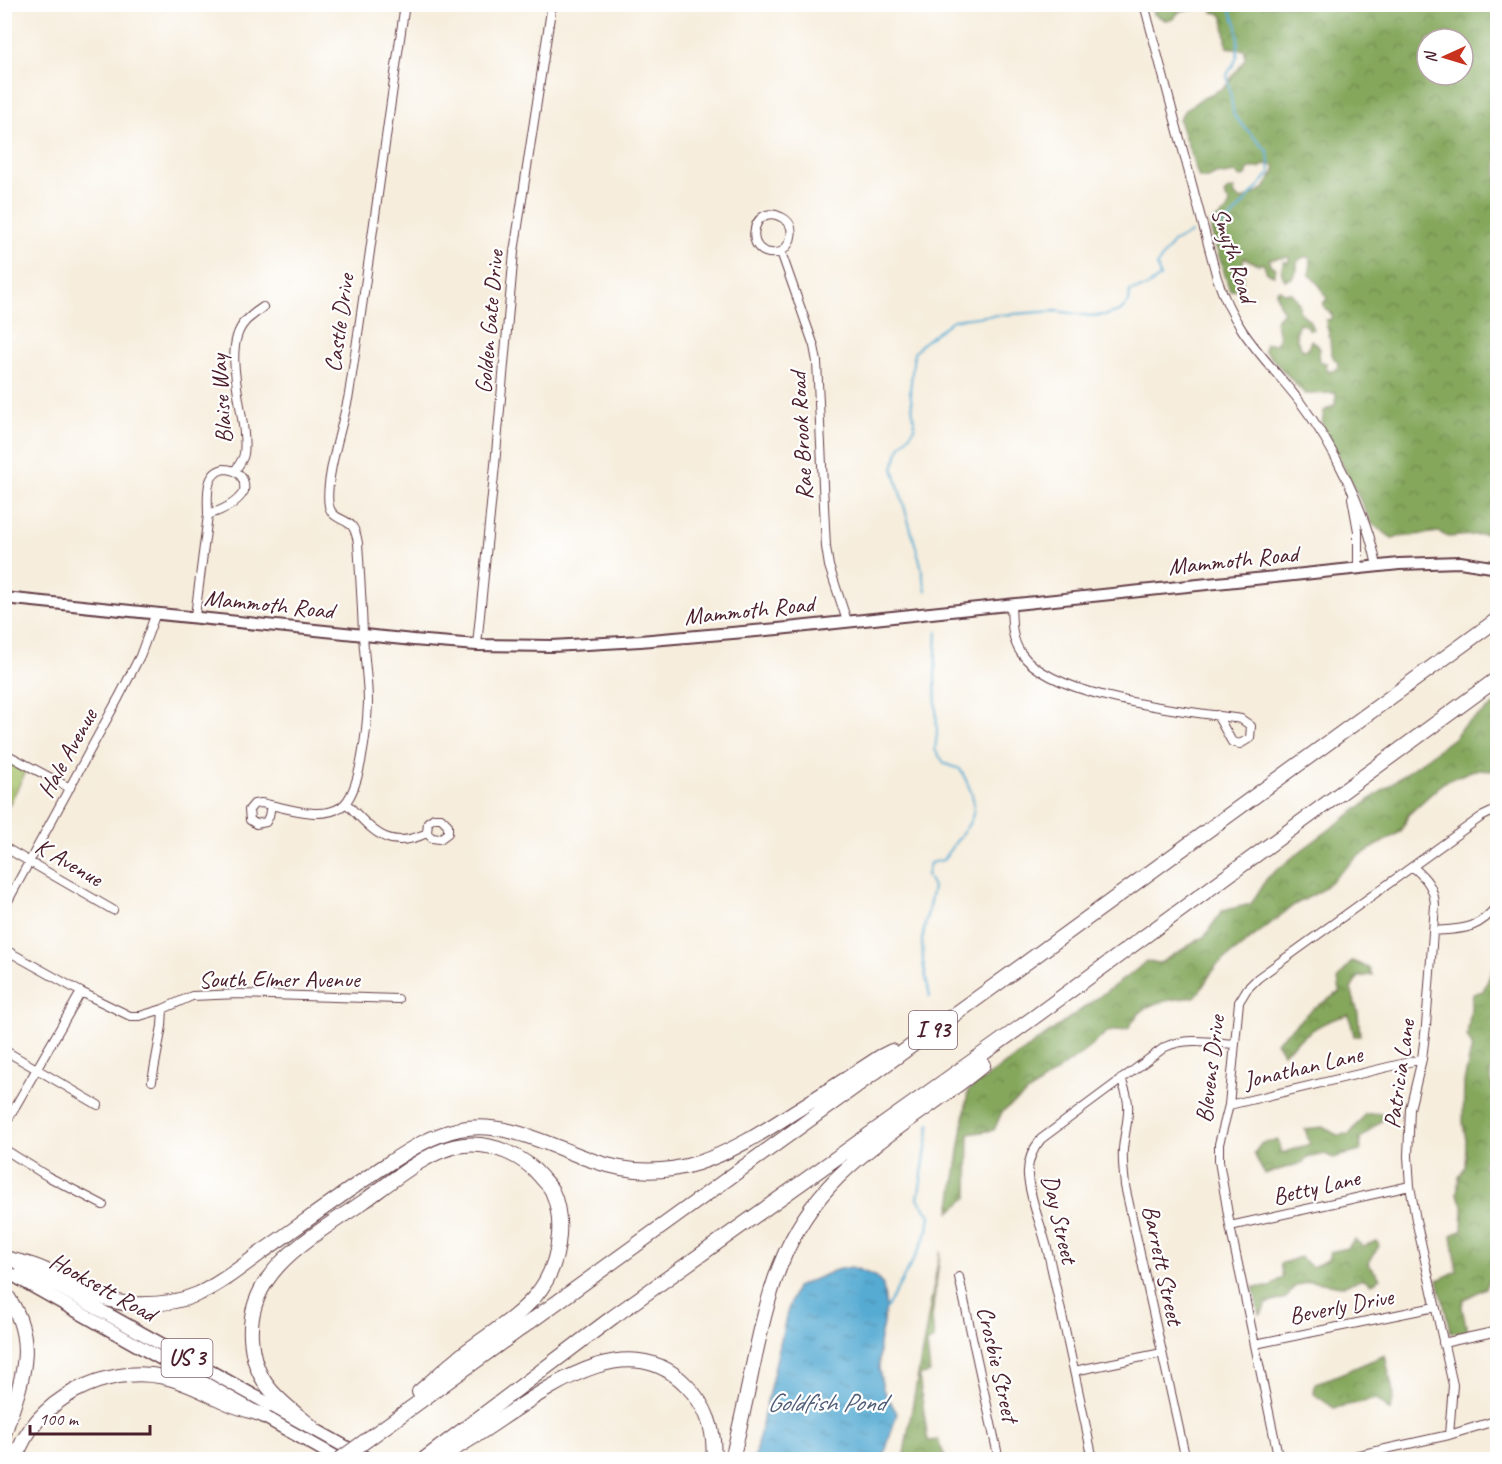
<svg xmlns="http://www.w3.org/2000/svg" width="1502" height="1464" viewBox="0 0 1502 1464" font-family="Caveat,sans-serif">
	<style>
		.grass { fill: url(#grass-tufts); stroke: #78704a; stroke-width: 1.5 }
		.forest { fill: url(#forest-crowns); stroke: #676344; stroke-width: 1.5; fill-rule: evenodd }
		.water { fill: url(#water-ripples); stroke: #50657f; stroke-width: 1.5 }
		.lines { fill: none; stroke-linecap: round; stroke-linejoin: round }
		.stream { stroke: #57abd3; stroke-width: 2 }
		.street-casing { stroke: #643e46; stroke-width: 10 }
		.secondary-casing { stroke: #643e46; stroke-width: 14 }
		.primary-casing { stroke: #643e46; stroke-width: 15 }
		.highway-casing { stroke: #643e46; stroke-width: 16 }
		.street { stroke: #fff; stroke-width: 8 }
		.secondary { stroke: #fff; stroke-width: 10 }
		.primary { stroke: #fff; stroke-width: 12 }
		.highway { stroke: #fff; stroke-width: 14 }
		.highway-bridge-casing { stroke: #643e46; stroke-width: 16; stroke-linecap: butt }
		.highway-bridge { stroke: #fff; stroke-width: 14 }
		.labels { text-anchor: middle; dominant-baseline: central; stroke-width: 4.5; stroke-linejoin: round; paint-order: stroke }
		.shield { fill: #fff; stroke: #80626b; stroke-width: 1.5 }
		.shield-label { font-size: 22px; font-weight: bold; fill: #4a1f2b }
		.street-label { font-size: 24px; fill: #4a1f2b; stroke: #fff }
		.water-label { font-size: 26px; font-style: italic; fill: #505e77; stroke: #fff }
	</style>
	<defs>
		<pattern id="grass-tufts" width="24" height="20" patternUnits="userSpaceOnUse" patternTransform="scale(1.5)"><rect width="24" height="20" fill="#a5c168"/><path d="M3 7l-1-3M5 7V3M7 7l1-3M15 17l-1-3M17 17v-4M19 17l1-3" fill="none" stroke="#90a55a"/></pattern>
		<pattern id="forest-crowns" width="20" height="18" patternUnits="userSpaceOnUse" patternTransform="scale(1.5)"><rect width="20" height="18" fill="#84a75c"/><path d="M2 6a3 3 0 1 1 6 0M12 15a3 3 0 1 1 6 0" fill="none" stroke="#6e874c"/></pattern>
		<pattern id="water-ripples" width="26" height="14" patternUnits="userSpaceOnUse" patternTransform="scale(1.5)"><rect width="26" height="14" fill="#57abd3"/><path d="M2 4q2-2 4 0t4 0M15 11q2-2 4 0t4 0" fill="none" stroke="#4a8bab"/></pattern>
	</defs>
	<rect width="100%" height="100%" fill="#fff"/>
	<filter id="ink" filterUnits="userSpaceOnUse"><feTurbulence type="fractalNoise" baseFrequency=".0167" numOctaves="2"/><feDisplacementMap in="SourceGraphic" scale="12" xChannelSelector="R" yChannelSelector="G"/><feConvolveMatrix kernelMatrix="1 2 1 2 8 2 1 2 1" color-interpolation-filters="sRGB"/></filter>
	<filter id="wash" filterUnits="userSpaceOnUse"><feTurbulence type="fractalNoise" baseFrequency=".008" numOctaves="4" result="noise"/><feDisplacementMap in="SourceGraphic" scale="24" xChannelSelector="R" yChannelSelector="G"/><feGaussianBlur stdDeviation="1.35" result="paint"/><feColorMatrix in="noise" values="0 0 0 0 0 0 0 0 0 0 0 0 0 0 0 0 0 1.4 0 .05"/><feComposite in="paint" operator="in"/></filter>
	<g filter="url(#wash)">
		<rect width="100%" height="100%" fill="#f6eddc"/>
		<path class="grass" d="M5 758 27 770 5 812Z"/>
		<path class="forest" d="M1153 5H1497V533L1448 537 1439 532 1392 538 1372 524 1322 424 1324 411 1335 405 1336 393 1305 394 1264 350 1266 344H1276L1279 336 1275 321 1284 311 1279 304 1276 292 1279 289 1284 293H1291L1299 302V311L1309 320 1313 329 1310 330 1305 325 1299 323C1294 333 1296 342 1303 350L1308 349 1311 340 1316 343 1320 349 1318 357 1320 362 1326 363V367L1329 372 1337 369 1338 363C1330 356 1331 349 1330 340 1330 333 1326 328 1326 320L1331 319 1332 315 1329 311 1326 310 1323 304 1327 298 1320 286 1309 274 1311 265 1309 257H1303L1297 262V270L1292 278 1285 280C1281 273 1280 270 1284 262H1289V257L1269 259 1270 265 1276 268 1274 275 1267 273 1263 263 1259 265 1244 258C1241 268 1245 280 1240 289L1230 291 1211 231V223L1227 211 1230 204 1224 194 1228 190 1234 189 1235 196 1242 200 1264 189 1275 171V166L1266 164 1259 168H1249L1246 176 1240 177 1235 173 1224 175 1218 173 1208 178H1199L1179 120 1184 111 1198 101 1225 87 1245 59V50L1227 47 1223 17 1219 13 1213 12 1211 6 1180 11 1173 19 1165 20 1154 14ZM1427 39H1463V75H1427Z
			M1497 703V771L1474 770 1444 782 1408 815 1402 831 1357 857 1319 892 1294 905 1215 967 1196 997C1167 1000 1142 1000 1128 1029L1107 1032 1090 1047 1002 1112 994 1130 969 1134 968 1197 950 1212 968 1091 1136 970 1146 961 1160 963 1205 936 1222 911 1251 904 1267 878 1303 849 1455 737 1462 727Z
			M1497 959V1060L1490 1074 1494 1092 1497 1093V1139L1491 1137 1488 1148 1495 1152V1155L1483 1163 1497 1197V1275L1492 1274 1486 1288 1463 1300 1462 1308 1467 1330 1454 1333 1450 1331 1438 1280 1457 1271 1452 1235 1462 1230 1463 1206 1457 1194 1459 1177 1465 1167 1466 1140 1463 1124 1464 1082 1472 1046 1467 1036 1473 994 1483 991Z
			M1352 961 1369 968 1372 975 1358 977 1351 989 1358 1013 1360 1036H1354L1349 1015C1321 1020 1304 1036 1283 1053L1276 1042 1314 1008 1340 992 1338 979Z
			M1381 1113 1383 1119 1360 1139 1361 1151 1333 1158 1325 1154 1307 1158 1302 1163 1264 1174 1254 1153 1262 1143 1278 1140 1282 1153 1310 1144 1305 1129 1323 1127 1337 1135 1350 1134 1365 1114Z
			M1355 1240 1363 1246 1377 1241 1379 1246 1368 1264 1380 1278 1372 1284 1364 1279 1341 1286 1309 1281 1294 1287 1286 1298 1266 1304 1261 1314H1259L1253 1287H1270L1283 1277 1280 1264 1300 1257 1312 1267 1328 1260 1330 1252 1347 1248Z
			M940 1251 932 1317 934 1339 927 1344 930 1373 919 1376 928 1441 938 1440 946 1459H903Z
			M1385 1355 1394 1396 1390 1411 1377 1399 1334 1408 1314 1394 1315 1383 1333 1377Z"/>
		<path class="water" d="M851 1267 875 1276 883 1285 886 1308 879 1344V1369L883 1389 897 1413 883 1459H754L787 1313 796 1287 836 1270Z"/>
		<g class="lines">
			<path class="stream" d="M1219 227 1232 217 1270 173 1268 152 1234 116 1227 75 1237 58 1238 41 1237 26 1228 4
				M926 591 920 561 893 468 900 447 915 428 910 391 914 353 923 343 953 320 985 316 1056 311 1091 316 1105 315 1120 311 1129 302 1130 291 1147 287 1160 277 1157 265 1173 242 1191 233
				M930 997 923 962 922 940 933 887 927 875 930 863 943 860C968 820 989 819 960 769L945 764 935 750 937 733 935 678 937 631
				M886 1309 920 1248 928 1230 930 1215 918 1199 930 1124"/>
		</g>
	</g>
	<g filter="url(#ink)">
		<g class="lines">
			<g class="street-casing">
				<path id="street" d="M1144 4 1217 278C1236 335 1265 357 1300 402 1333 445 1367 513 1377 566
					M781 252C793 243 797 224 781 217 750 201 741 262 781 252L814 346 817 362 826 547 829 566 847 621
					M224 469C237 469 246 477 244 491 237 504 222 510 208 515 208 498 204 473 224 469Z
					M235 471C238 466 243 460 244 454 249 418 219 350 245 322 250 316 257 311 263 307L243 323
					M1352 498 1358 531V568
					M1011 605C1012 622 1011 639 1021 653 1053 699 1187 711 1241 719L1251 726 1250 738 1240 744 1232 742 1217 715
					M195 616 208 515
					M477 645 495 465 514 252 552 4
					M4 753 70 788
					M346 803C373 830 387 852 427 833L432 838 440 839 448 833V825L441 818H434L428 822 427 833
					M271 805 269 816 266 822 256 824 250 820 249 810 254 804 261 803C284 807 320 821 341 807 361 794 367 726 368 703 368 680 364 657 363 634 362 604 360 573 358 543 357 537 356 531 352 526 344 518 332 519 329 506 324 480 344 422 349 394 369 264 386 134 405 4
					M4 847 113 910
					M1413 867C1426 878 1434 887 1435 905L1426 1026 1422 1059 1410 1109 1408 1156 1410 1186 1416 1220 1453 1385 1449 1435
					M4 908 119 697 140 656 156 613
					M1433 931C1463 929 1479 930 1498 904
					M4 949 81 992 130 1016H140L163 1009 192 996 239 994 398 999
					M4 1050 98 1105
					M1121 1079C1134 1109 1126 1119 1123 1149 1122 1161 1124 1174 1125 1186L1186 1460
					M152 1081 162 1026 163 1009
					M1229 1105 1422 1059
					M4 1126 81 992
					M4 1149 47 1176 103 1205
					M1230 1226 1410 1186
					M959 1277 999 1460
					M1443 1343 1498 1331
					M1255 1344 1435 1307
					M1074 1371 1162 1353
					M1093 1460C1078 1389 1063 1318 1047 1248 1041 1224 1030 1200 1028 1176 1027 1162 1032 1150 1041 1139L1165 1047C1187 1037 1210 1042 1233 1044
					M1279 1460 1230 1226 1219 1161V1144L1229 1105 1239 1002 1247 989 1258 978 1481 817 1498 809
					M1336 1460 1449 1435 1498 1420"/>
			</g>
			<g class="secondary-casing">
				<path id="secondary" d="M4 598 413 640 477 645 552 646 640 641 778 629 1399 564 1460 562 1498 568"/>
			</g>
			<g class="primary-casing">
				<path id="primary" d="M21 1266 369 1460
					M4 1270 341 1460"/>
			</g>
			<g class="highway-casing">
				<path id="highway" d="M9 1259C20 1262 32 1264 42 1269 72 1281 99 1302 132 1304 154 1305 177 1303 198 1294 220 1284 240 1268 259 1254 302 1224 343 1193 386 1165 410 1149 432 1135 460 1129 505 1120 550 1146 591 1160 671 1189 728 1155 794 1112 823 1094 851 1076 880 1057L892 1051
					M4 1292C41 1340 21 1383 4 1434
					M312 1427C298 1415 281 1403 269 1388 257 1373 252 1356 251 1337 247 1269 314 1236 363 1202 391 1182 430 1148 464 1145 492 1142 524 1156 541 1177 544 1181 550 1186 552 1191 558 1204 560 1221 559 1235 555 1295 515 1316 471 1348 453 1361 437 1377 419 1392
					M368 1439 990 989 1498 619
					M435 1458C505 1430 611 1309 686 1385 706 1405 716 1431 713 1460
					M15 1460C34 1400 105 1364 164 1377 187 1382 207 1394 228 1403 239 1408 251 1411 263 1415
					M423 1460 613 1317 1033 1018 1498 678
					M732 1460C739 1430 746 1400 752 1370 768 1295 781 1234 838 1177 882 1134 936 1104 983 1065"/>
			</g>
			<use href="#street" class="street"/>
			<use href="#secondary" class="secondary"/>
			<use href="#primary" class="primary"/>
			<use href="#highway" class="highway"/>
			<g class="highway-bridge-casing">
				<path id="highway-bridge" d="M339 1460 368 1439"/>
			</g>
			<use href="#highway-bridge" class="highway-bridge"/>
		</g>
	</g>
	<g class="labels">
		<g class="shield">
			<rect x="909" y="1011" width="48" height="38" rx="4.5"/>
			<rect x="161.5" y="1339" width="51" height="38" rx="4.5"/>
		</g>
		<g class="shield-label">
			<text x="933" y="1030">I 93</text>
			<text x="187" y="1358">US 3</text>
		</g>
		<g class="street-label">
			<text transform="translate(1234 255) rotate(72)">Smyth Road</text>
			<text transform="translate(489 322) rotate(-85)">Golden Gate Drive</text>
			<text transform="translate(339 323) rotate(-82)">Castle Drive</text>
			<text transform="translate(221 399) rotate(-94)">Blaise Way</text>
			<text transform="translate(801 436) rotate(-93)">Rae Brook Road</text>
			<text transform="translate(1233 560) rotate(-6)">Mammoth Road</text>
			<text transform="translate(269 604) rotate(6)">Mammoth Road</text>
			<text transform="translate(749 610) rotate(-6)">Mammoth Road</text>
			<text transform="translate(67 753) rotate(-61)">Hale Avenue</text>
			<text transform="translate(69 862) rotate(30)">K Avenue</text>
			<text x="279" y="979">South Elmer Avenue</text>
			<text transform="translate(1303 1067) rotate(-13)">Jonathan Lane</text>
			<text transform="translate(1210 1069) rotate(-83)">Blevens Drive</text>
			<text transform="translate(1399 1074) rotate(-82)">Patricia Lane</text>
			<text transform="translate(1316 1187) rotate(-13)">Betty Lane</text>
			<text transform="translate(1060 1219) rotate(77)">Day Street</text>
			<text transform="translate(1163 1265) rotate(78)">Barrett Street</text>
			<text transform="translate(103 1287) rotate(29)">Hooksett Road</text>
			<text transform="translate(1341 1306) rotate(-11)">Beverly Drive</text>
			<text transform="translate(998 1364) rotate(77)">Crosbie Street</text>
		</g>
		<g class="water-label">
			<text x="826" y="1402">Goldfish Pond</text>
		</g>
	</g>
	<rect width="1502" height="1464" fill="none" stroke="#fff" stroke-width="24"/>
	<g transform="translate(1445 57) rotate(266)"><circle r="28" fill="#ffffff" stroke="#b7a5aa" stroke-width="1.5"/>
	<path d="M0-4.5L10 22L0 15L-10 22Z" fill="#c8321e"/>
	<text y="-9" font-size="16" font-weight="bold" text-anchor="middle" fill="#4a1f2b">N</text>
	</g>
	<path d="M30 1425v9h120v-9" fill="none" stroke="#4a1f2b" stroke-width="3"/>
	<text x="39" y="1425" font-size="18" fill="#4a1f2b" stroke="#ffffff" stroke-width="4.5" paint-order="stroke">100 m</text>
</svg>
